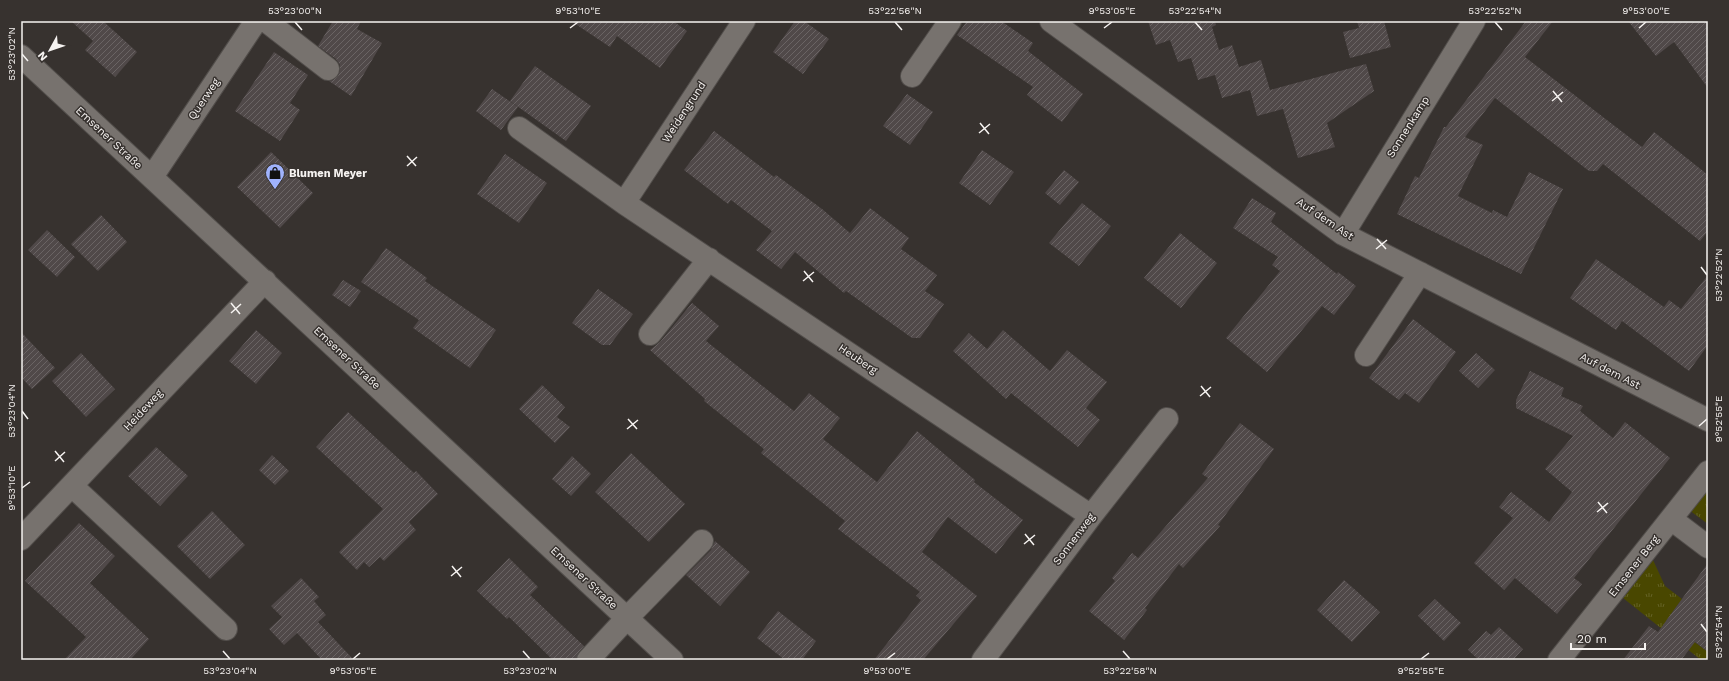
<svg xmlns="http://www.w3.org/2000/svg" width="1729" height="681" viewBox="0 0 1729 681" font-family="'Work Sans',sans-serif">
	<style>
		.grass { fill: url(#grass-tufts) }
		.building { fill: url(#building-hatch) }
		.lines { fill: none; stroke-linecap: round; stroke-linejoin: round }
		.minor-casing { stroke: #524e4b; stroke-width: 24 }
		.minor { stroke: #77726e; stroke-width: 22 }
		.ticks { fill: none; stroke: #f6f3f1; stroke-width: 1.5 }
		.labels { text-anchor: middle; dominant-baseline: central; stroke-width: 3; stroke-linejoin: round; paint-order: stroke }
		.street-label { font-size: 11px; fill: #f6f3f1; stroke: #37322f }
		.poi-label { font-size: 11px; font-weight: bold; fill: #f6f3f1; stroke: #37322f; text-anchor: start }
		.neatline { fill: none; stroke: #f6f3f1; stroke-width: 1.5 }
		.ticks-label { font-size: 10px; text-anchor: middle; fill: #f6f3f1 }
	</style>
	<defs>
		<pattern id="grass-tufts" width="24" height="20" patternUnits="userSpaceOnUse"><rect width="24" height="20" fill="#494700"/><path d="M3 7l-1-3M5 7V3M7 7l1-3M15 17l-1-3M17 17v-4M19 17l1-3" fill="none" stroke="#646226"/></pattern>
		<pattern id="building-hatch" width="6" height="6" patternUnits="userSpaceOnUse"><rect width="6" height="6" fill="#504949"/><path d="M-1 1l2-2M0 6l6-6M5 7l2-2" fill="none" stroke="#6a6464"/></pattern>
	</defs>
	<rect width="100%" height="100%" fill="#37322f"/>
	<path class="grass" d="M1708 485V524L1689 510Z
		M1653 560 1665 586 1682 599 1666 621 1708 652V660H1701L1623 598Z"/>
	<path class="building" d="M71 21H103L137 52 115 77 85 50 93 41Z
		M333 21H361L357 29 382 43 351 96 329 81 333 80 338 76 340 70V65L336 59 318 46Z
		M571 21H673L687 31 660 68 617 36 610 47Z
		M795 21H804L829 39 803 74 773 52Z
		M967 21H1001L1033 43 1028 51 1083 94 1062 122 1027 95 1033 87 957 35Z
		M1148 21H1215L1216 25 1212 27 1219 50 1232 45 1239 67 1261 60 1270 90 1366 64 1374 91 1327 123 1335 147 1298 158 1283 109 1257 116 1250 90 1222 98 1215 75 1198 80 1191 58 1178 62 1170 40 1156 45Z
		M1357 21H1384L1391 47 1350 58 1343 32 1359 28Z
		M1526 21H1553L1525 57 1642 147 1654 132 1708 175V231L1700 241 1603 164 1597 171H1589L1495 98 1465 137 1483 145 1458 196 1492 213 1493 210 1507 217 1529 172 1563 189 1521 274 1397 214 1415 176 1419 178 1444 127H1446Z
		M1628 21H1708V88L1674 42 1656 56Z
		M274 52 308 75 290 103 300 110 280 141 235 111Z
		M535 66 591 106 566 141 510 101Z
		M492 89 518 107 501 130 476 111Z
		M907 94 933 112 910 145 883 126Z
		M714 131 774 177 776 175 822 209 850 233 870 208 909 238 901 249 937 275 925 291 944 304 920 338H912L846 291 844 293 795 252 781 269 756 250 772 231 731 200 728 204 684 170Z
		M982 150 1014 172 990 205 959 183Z
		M271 152 313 193 280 228 237 187Z
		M505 154 547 183 519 223 477 194Z
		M1064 170 1079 182 1060 205 1045 193Z
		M1252 198 1276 213 1271 222 1337 274 1338 272 1356 286 1334 315 1322 306 1267 372 1226 338 1280 271 1272 265 1278 257 1233 228Z
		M1082 203 1111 226 1079 266 1049 243Z
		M101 215 127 242 98 271 71 244Z
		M47 230 75 257 57 277 28 250Z
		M1180 233 1217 263 1181 308 1144 278Z
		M386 248 427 278 425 281 496 330 470 368 413 328 419 320 361 282Z
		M1596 259 1664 307 1669 300 1681 309 1708 275V345L1689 371 1622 321 1616 330 1570 298Z
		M343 280 361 291 350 307 332 295Z
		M598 289 633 314 610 345H602L572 323Z
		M692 303 719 326 706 341 794 411 809 393 840 418 823 439 877 482 917 431 975 480 974 482 1023 520 996 554 948 517 922 552 977 596 923 660H874L921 600 916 596 920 592 838 529 845 521 761 453 764 449 704 401 705 399 650 350 660 342Z
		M1413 319 1456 352 1419 403 1405 393 1399 400 1369 378Z
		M256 330 282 353 256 384 229 361Z
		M1003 330 1050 371 1067 350 1107 382 1086 408 1100 420 1078 447 1011 393 1006 399 953 351 969 333 987 349Z
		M21 332 55 368 32 389 21 377Z
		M81 353 115 389 86 417 52 381Z
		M1476 353 1495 370 1478 388 1459 371Z
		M1530 371 1564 388 1561 396 1583 406 1580 411 1613 438 1625 422 1670 458 1574 578 1582 584 1557 614 1515 578 1504 590 1474 563 1513 518 1499 507 1511 492 1549 522 1572 492 1545 469 1573 436 1516 408V400Z
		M542 385 565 407 557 417 570 427 555 443 519 409Z
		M348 412 414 473 416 471 438 494 409 522 416 530 384 561 380 557 369 567 364 562 357 570 339 552 383 509 316 447Z
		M1240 423 1274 449 1218 525 1220 526 1183 568 1179 564 1145 608 1147 610 1124 640 1089 611 1115 581 1112 578 1132 553 1138 558 1208 478 1202 474Z
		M156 447 188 476 160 506 128 476Z
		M631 453 685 504 649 542 595 492Z
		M272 455 289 471 275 485 259 470Z
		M572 456 591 474 571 496 552 479Z
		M212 511 245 545 210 579 177 546Z
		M79 523 115 556 90 583 149 639 130 660H64L86 637 25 581Z
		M715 541 750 572 720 606 686 575 711 550Z
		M509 558 538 587 530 595 584 646 579 652 576 660H553L509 617 507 619 477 591Z
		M1708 563V652L1695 642 1681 660H1623L1649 626 1658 632Z
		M301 578 319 597 314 601 326 615 318 622 354 660H322L297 633 284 645 269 629 282 617 271 606Z
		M1344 580 1380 612 1352 642 1317 610Z
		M1435 599 1461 623 1444 641 1418 616Z
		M778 611 816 641 802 660H785L757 638Z
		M1499 627 1523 649 1513 660H1479L1468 650 1486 631 1491 635Z"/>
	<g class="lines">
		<g class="minor-casing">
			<path id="minor" d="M266 21 328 69
				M1051 21 1343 234 1708 420
				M21 56 672 660
				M912 76 950 21
				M519 128 624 203 1091 516
				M152 177 256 21
				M624 203 744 21
				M1343 234 1474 21
				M650 334 709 259
				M1366 355 1420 273
				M72 486 226 629
				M1671 519 1708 547
				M21 539 265 281
				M588 660 627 618 702 541
				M983 660 1091 516 1167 419
				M1559 660 1708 472"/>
		</g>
		<use href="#minor" class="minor"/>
	</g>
	<path class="ticks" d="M295 22 302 30M895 22 902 30M1195 22 1202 30M1495 22 1502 30M570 28 578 22M1104 28 1112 22M1639 28 1646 22M22 54 28 61M1553 91 1562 102M1552 101 1563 92M980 123 989 134M979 133 990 124M407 156 416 166M407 166 417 157M1377 239 1386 249M1376 249 1387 240M1701 267 1707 275M804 271 813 282M803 281 814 272M231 303 240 314M231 313 241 304M1201 386 1210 397M1200 396 1211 387M22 411 28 419M628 419 637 429M1699 426 1707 419M627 429 638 420M55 451 64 462M55 461 65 452M22 488 30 482M1598 502 1607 513M1597 512 1608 503M1025 534 1034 545M1024 544 1035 535M452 566 461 577M451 576 462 567M1701 624 1707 632M223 651 230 659M523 651 530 659M1123 651 1130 659M353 659 360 653M887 659 895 653M1421 659 1429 653"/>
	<defs>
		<g id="shop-pin" transform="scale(1)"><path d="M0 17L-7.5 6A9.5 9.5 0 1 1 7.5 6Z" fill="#a0b3fd" stroke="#37322f"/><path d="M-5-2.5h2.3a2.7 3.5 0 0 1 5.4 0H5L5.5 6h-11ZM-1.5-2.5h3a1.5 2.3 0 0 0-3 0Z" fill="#111"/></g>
	</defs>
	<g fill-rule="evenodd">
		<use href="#shop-pin" x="275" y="173"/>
	</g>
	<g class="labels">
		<g class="street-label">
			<text transform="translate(204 99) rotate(-56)">Querweg</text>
			<text transform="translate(684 112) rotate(-57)">Weidengrund</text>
			<text transform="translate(1408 127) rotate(-58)">Sonnenkamp</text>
			<text transform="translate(109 138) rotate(43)">Emsener Straße</text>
			<text transform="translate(1325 219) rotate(34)">Auf dem Ast</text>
			<text transform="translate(347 358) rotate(43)">Emsener Straße</text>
			<text transform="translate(858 359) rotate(34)">Heuberg</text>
			<text transform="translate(1610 371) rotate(27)">Auf dem Ast</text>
			<text transform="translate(143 410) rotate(-47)">Heideweg</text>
			<text transform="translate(1074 539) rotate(-53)">Sonnenweg</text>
			<text transform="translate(1634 566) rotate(-52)">Emsener Berg</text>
			<text transform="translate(584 578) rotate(43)">Emsener Straße</text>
		</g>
		<g class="poi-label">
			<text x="289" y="173">Blumen Meyer</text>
		</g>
	</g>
	<rect width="1729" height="681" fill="none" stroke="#37322f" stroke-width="44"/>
	<g transform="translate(50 50) rotate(230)" stroke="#37322f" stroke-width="3" paint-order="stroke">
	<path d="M0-3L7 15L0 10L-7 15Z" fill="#f6f3f1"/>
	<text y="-6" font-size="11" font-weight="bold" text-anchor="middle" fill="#f6f3f1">N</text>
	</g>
	<path d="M1571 643v6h74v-6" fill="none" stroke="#f6f3f1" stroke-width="2"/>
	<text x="1577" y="643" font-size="12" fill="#f6f3f1" stroke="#37322f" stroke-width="3" paint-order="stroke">20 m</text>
	<rect x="22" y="22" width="1685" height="637" class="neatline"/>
	<g class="ticks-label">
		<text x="295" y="14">53°23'00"N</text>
		<text x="578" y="14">9°53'10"E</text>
		<text x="895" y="14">53°22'56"N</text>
		<text x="1112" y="14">9°53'05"E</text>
		<text x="1195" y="14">53°22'54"N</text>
		<text x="1495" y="14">53°22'52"N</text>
		<text x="1646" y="14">9°53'00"E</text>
		<text transform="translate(11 54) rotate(-90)" y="4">53°23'02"N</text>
		<text transform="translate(1718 275) rotate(-90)" y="4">53°22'52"N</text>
		<text transform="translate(11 411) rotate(-90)" y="4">53°23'04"N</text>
		<text transform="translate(1718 419) rotate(-90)" y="4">9°52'55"E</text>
		<text transform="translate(11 488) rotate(-90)" y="4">9°53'10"E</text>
		<text transform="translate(1718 632) rotate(-90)" y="4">53°22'54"N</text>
		<text x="230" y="674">53°23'04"N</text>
		<text x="353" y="674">9°53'05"E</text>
		<text x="530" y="674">53°23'02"N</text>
		<text x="887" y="674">9°53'00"E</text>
		<text x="1130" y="674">53°22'58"N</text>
		<text x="1421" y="674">9°52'55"E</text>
	</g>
</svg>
